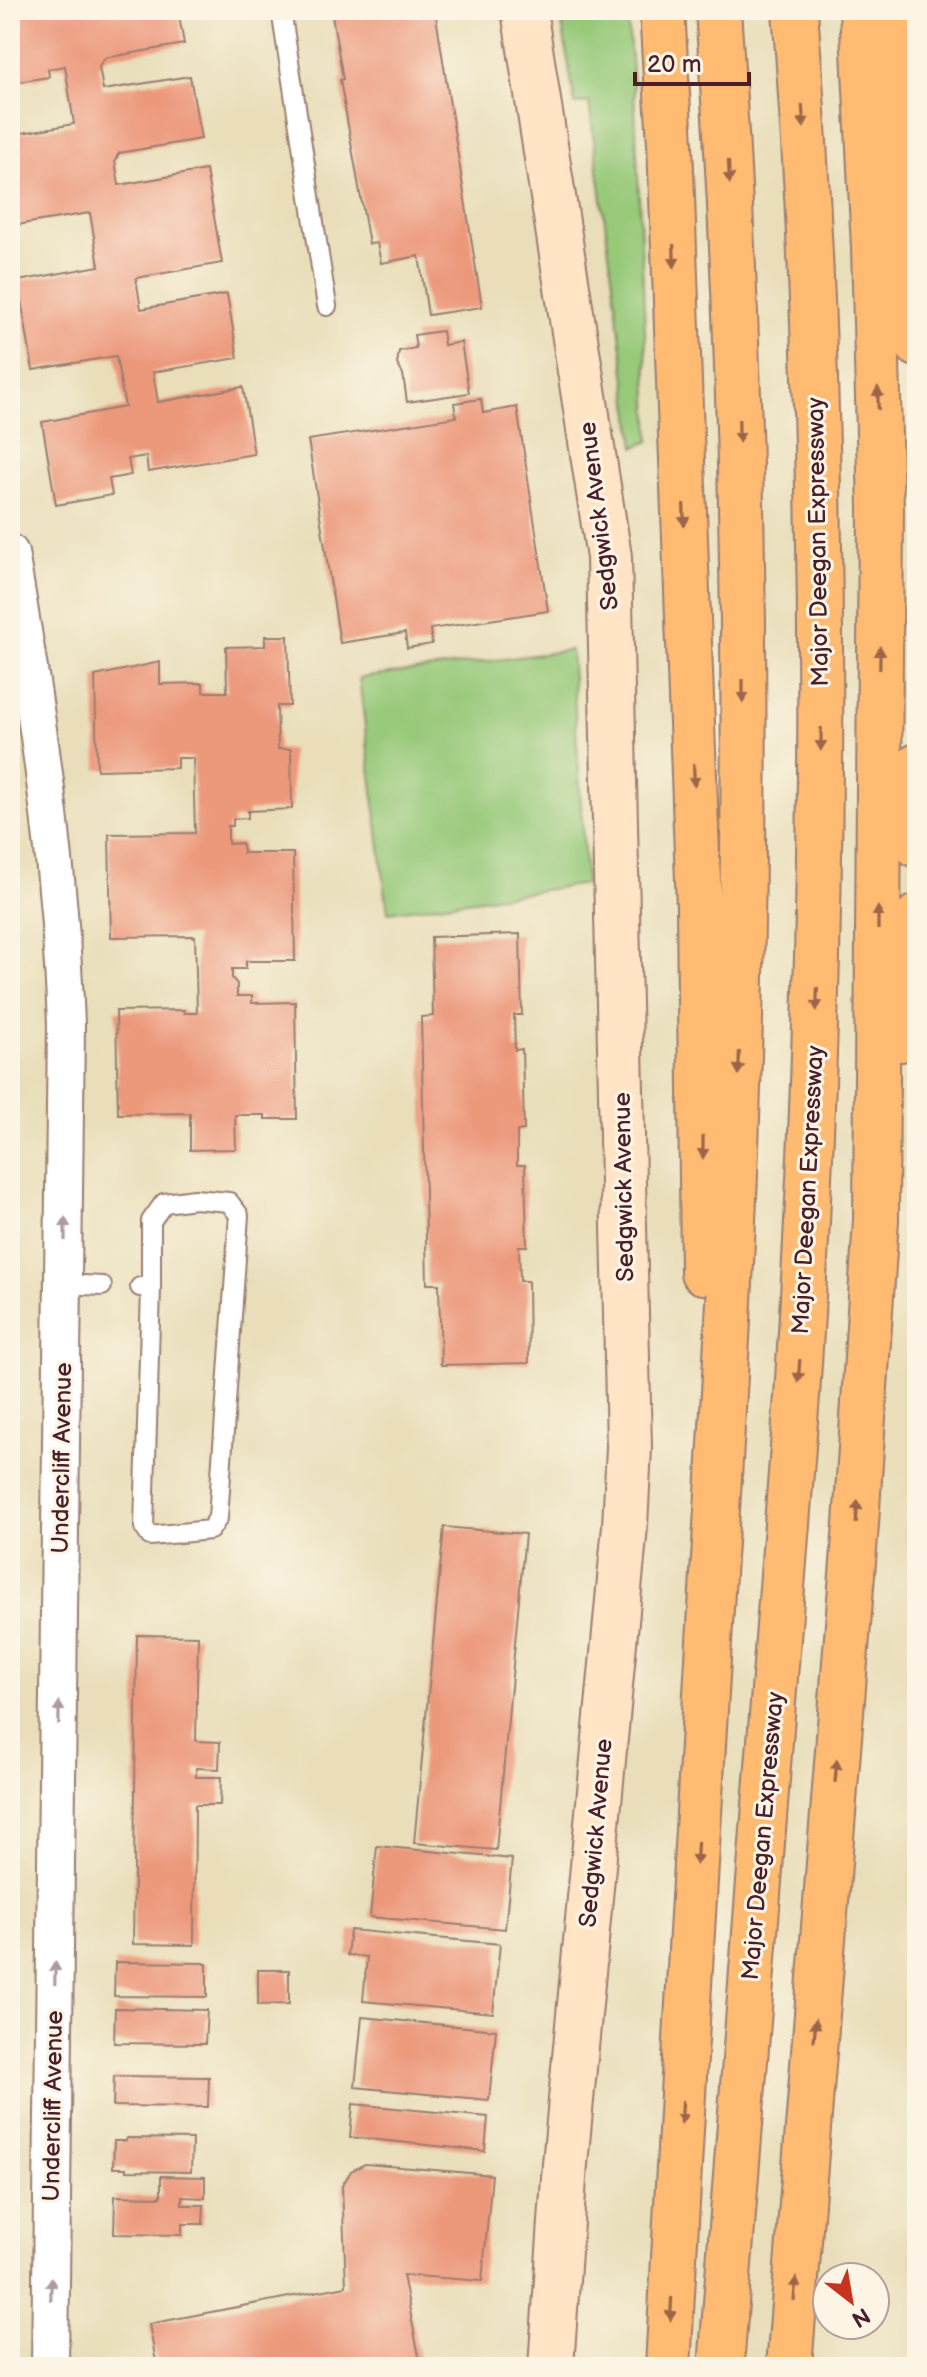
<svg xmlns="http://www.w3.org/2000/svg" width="927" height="2377" viewBox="0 0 927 2377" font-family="'Balsamiq Sans',sans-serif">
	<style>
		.green { fill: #97c979; stroke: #707452; stroke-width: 2 }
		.building { fill: #ec987a }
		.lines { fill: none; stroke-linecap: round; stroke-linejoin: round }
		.service-casing { stroke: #9a7e72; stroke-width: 22 }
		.minor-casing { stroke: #9a7e72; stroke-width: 40 }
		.secondary-casing { stroke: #9a7e72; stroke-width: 48 }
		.motorway-casing { stroke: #9a7e72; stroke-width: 48 }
		.service { stroke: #fff; stroke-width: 18 }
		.minor { stroke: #fff; stroke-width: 36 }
		.secondary { stroke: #ffe4c6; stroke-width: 44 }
		.motorway { stroke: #febb71; stroke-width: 44 }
		.oneway { fill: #9b654a }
		.oneway2 { fill: #ae9aa0 }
		.labels { text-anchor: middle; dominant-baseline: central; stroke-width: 6; stroke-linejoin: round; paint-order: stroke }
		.street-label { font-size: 24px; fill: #4a1f2b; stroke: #fcf5e5 }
	</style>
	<rect width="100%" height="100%" fill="#fcf5e5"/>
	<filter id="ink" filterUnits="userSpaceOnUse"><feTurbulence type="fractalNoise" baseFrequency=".0125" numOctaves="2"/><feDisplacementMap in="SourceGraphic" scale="16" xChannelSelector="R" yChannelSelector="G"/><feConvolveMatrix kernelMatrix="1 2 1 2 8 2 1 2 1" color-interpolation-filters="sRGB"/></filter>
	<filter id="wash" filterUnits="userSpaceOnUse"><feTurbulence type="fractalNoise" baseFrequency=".006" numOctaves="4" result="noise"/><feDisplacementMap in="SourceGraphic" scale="32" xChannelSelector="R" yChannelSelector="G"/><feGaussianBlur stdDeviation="1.8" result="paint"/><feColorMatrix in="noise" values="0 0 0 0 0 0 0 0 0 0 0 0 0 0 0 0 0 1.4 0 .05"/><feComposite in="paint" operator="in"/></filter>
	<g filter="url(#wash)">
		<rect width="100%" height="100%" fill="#e9deb9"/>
		<path class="green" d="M560 10H627L635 108 650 441 635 447 589 102 575 104Z
			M571 650 586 884 388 912 359 678Z"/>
		<g id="blocks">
			<path class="building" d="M10 10H178L184 44 105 58 99 66 103 90 190 76 201 139 119 153 115 161 119 185 206 170 222 263 136 278 141 309 227 294 238 358 153 372 158 402 243 387 254 454 148 472 146 456 128 459 131 475 109 479 112 495 56 505 42 422 125 407 116 356 33 370 18 281 99 266 90 213 10 226V135L74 124 65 66 48 69 49 77 10 83Z
				M331 10H435L482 307 428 315 419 256 381 263 377 243 369 244 340 80 343 79Z
				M442 331 444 345 461 342 469 393 407 402 403 374 397 364 399 351 416 348 414 335Z
				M481 399 483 413 517 407 548 611 430 629 432 644 407 648 405 633 340 643 308 440 456 417 454 403Z
				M265 636H288L290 706H277L278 749H291L292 809 248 811V818L233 819V826H228V844L242 843 243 853H293L295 961H246V969H232V978L237 984V996H252V1003L295 1002 297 1119H265V1115H235L236 1149 190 1150V1113L118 1114 116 1011 184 1010V1013H197L195 936 111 937 109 834 195 833 193 758H177V768L97 770 95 676 160 662V684L203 683V692H227L226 647 265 646Z
				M520 934 522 1015H514L515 1050 522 1049 524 1130 517 1131V1165H525L527 1246H519L520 1281H528L529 1363 441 1365 439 1284H427L421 1017 433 1016 431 937Z
				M444 1527 525 1534 496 1850 414 1843Z
				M137 1635 198 1636 196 1741 220 1742 219 1769 196 1768V1777H221L220 1805H195L194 1945 133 1944Z
				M377 1846 512 1859 505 1929 370 1917Z
				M350 1930 500 1944 493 2013 363 2001 367 1957 347 1955Z
				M115 1962 207 1963V1997L114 1996Z
				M258 1970H289V2004L258 2005Z
				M115 2008 207 2010 205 2044 114 2043Z
				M362 2017 496 2030 489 2100 355 2087Z
				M114 2076 209 2077 208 2107 113 2106Z
				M353 2104 488 2117 485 2151 350 2137Z
				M127 2138 192 2139 191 2172 126 2171V2168H113L114 2141H126Z
				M365 2164 492 2175 482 2281 403 2275 421 2367H157L149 2324 346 2286 342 2186 351 2171Z
				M161 2176 205 2177V2198L182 2197V2205H204L203 2224H182V2235L114 2234 115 2196 161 2197Z"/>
		</g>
	</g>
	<g filter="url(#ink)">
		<use href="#blocks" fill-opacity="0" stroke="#9a7e72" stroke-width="2"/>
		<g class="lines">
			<g class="service-casing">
				<path id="service" d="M281 10 327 306
					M65 1284 102 1286
					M140 1287 151 1288V1221L164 1203 195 1199 229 1202 239 1215 218 1518 210 1530 150 1536 144 1527 151 1288"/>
			</g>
			<g class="minor-casing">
				<path id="minor" d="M10 553C37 710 60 866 66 1025L50 2367"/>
			</g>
			<g class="secondary-casing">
				<path id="secondary" d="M524 10 609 557 629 1448 625 1526 565 2164 551 2367"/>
			</g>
			<g class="motorway-casing">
				<path id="motorway" d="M662 10 670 144 699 907 703 1272
					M906 10V107L917 344
					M917 766V845
					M901 1039 917 917
					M668 2367C681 2103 698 1838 713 1574 722 1432 731 1290 736 1148 750 769 745 388 718 10
					M721 2367 797 1396C827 934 830 471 795 10
					M789 2367 856 1524 876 1220 881 510 874 248 862 10"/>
			</g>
			<use href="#service" class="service"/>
			<use href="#minor" class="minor"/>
			<use href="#secondary" class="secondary"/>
			<use href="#motorway" class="motorway"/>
		</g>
		<defs><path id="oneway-solid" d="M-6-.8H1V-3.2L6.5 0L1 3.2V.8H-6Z" transform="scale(2)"/></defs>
		<g class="oneway">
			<use href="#oneway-solid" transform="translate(803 116) rotate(86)"/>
			<use href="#oneway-solid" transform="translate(729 172) rotate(87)"/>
			<use href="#oneway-solid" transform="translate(674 256) rotate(88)"/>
			<use href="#oneway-solid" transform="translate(878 398) rotate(-91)"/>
			<use href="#oneway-solid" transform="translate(739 431) rotate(89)"/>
			<use href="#oneway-solid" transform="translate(684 515) rotate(88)"/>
			<use href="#oneway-solid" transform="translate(880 658) rotate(-89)"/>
			<use href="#oneway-solid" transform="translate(743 691) rotate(90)"/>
			<use href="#oneway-solid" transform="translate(821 739) rotate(91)"/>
			<use href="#oneway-solid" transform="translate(694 775) rotate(88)"/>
			<use href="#oneway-solid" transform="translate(878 918) rotate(-90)"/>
			<use href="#oneway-solid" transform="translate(817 999) rotate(92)"/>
			<use href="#oneway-solid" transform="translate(739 1063) rotate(92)"/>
			<use href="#oneway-solid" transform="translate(703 1147) rotate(90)"/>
			<use href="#oneway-solid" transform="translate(799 1371) rotate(94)"/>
			<use href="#oneway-solid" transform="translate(857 1512) rotate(-86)"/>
			<use href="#oneway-solid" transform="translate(836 1771) rotate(-85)"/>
			<use href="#oneway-solid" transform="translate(697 1853) rotate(93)"/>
			<use href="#oneway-solid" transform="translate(815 2030) rotate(-85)"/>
			<use href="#oneway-solid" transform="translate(682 2112) rotate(93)"/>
			<use href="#oneway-solid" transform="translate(795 2289) rotate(-85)"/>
			<use href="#oneway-solid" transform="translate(671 2309) rotate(93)"/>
		</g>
		<g class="oneway2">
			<use href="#oneway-solid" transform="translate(65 1229) rotate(-90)"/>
			<use href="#oneway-solid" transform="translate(59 1713) rotate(-89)"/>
			<use href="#oneway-solid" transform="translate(55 1973) rotate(-89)"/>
			<use href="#oneway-solid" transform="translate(51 2289) rotate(-89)"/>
		</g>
	</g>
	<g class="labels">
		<g class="street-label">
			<text transform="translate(599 516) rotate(-97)">Sedgwick Avenue</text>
			<text transform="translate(818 542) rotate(-91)">Major Deegan Expressway</text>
			<text transform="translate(624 1187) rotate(-91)">Sedgwick Avenue</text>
			<text transform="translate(808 1190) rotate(-87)">Major Deegan Expressway</text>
			<text transform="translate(62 1458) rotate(-89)">Undercliff Avenue</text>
			<text transform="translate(596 1833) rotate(-85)">Sedgwick Avenue</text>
			<text transform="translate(763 1836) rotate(-85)">Major Deegan Expressway</text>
			<text transform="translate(53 2106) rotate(-89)">Undercliff Avenue</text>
		</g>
	</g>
	<rect width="927" height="2377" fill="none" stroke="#fcf5e5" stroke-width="40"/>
	<g transform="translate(851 2301) rotate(149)"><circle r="38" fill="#fcf5e5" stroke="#b59f9b" stroke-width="2"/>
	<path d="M0-6L14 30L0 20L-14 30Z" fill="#c8321e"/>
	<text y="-12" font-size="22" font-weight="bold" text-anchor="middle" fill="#4a1f2b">N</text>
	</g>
	<path d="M635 72v12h114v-12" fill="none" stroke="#4a1f2b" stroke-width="4"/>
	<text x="647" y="72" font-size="24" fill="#4a1f2b" stroke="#fcf5e5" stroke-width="6" paint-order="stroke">20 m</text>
</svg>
